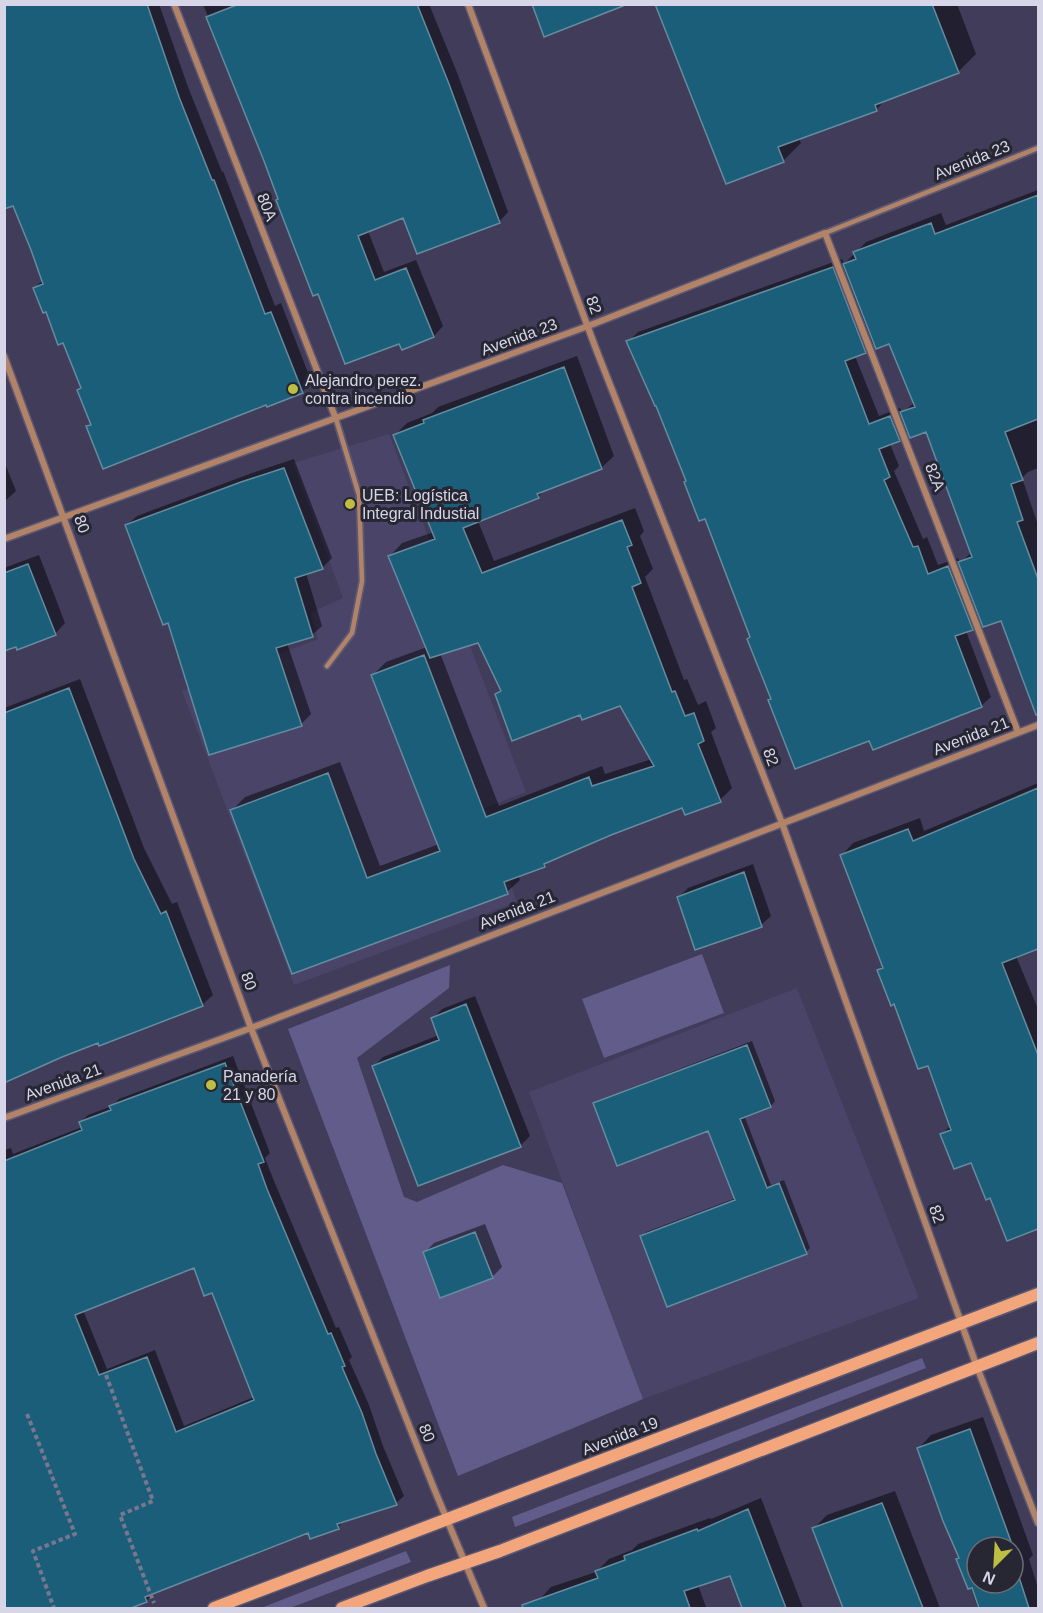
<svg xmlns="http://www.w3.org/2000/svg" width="1043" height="1613" viewBox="0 0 1043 1613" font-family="Helvetica,sans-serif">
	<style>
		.built { fill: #494468 }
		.green { fill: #625c8b }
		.shadow { fill: #0007; fill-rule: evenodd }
		.building { fill: #1a5e79; stroke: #658c9e; stroke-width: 1.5; fill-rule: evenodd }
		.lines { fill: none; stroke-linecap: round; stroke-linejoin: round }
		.service-casing { stroke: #5b5874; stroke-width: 8 }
		.minor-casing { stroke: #5b5874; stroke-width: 9 }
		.secondary-casing { stroke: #5b5874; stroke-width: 15 }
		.path { stroke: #79768f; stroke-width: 4; stroke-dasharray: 4.5 3; stroke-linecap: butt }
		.service { stroke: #b38368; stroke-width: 4.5 }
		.minor { stroke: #b38368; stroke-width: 6 }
		.secondary { stroke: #f3a67c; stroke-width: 12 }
		.poi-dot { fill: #bebf42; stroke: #272633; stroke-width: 2 }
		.labels { text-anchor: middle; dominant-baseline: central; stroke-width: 6; stroke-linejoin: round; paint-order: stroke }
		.street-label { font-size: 16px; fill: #d7d6e8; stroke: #272633 }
		.poi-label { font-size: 16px; fill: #d7d6e8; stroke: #272633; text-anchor: start }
	</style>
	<rect width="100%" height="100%" fill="#403c5a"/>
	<path class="built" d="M389 434 526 792 485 808 517 902 294 985 182 691 318 639 311 612 343 598 293 463Z
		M797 988 919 1298 643 1399 529 1092Z"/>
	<path class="green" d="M702 954 724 1013 604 1058 582 999Z
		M450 965 449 988 357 1058 404 1197 417 1202 503 1165 562 1183 643 1399 458 1476 288 1029Z
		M922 1358 926 1368 515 1527 512 1517Z
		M406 1551 411 1562 290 1608H261Z"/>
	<path class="shadow" d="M4 4H159L188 87 222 172 223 171 275 306 281 303 312 383 302 392 267 403 88 427 92 423 82 387 64 341 34 288 43 280Z
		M203 4H429L458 75 508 212 499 222 404 216 368 231 384 272 416 260 443 326 434 336 403 348 400 342 279 199Z
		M657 4H747L801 143 783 161Z
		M774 4H957L976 54 958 72 886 99 876 110Z
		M1038 190V468L1028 472 1022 478 1038 525V681L1027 686 1002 619H982L972 629 966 631 991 697 981 706 870 739 772 698 706 517 688 481 657 404 628 342 638 332 842 259 844 264 866 242 941 213 946 225ZM875 342H890L915 402 902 413 900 408 879 416 855 356 865 352ZM926 430 972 552 960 563 958 558 938 565 927 537 923 539 894 471 899 466 890 444 899 440 909 431Z
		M577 356 614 456 601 468 546 489 538 497 478 521 494 561 635 508 644 531 640 536 653 569 645 577 684 680 687 679 698 705 706 701 716 728 711 732 732 788 720 800 683 806 550 860 545 865 518 875 520 880 507 892 293 972 232 810 245 797 340 762 380 866 439 844 373 675 386 662 427 647 390 556 402 543 434 532 395 435 407 423 432 413 438 407ZM478 641 502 689 497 694 621 704 652 759 605 774 602 766 499 806 440 653Z
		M294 459 332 558 322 568 306 573 322 626 312 635 287 643 311 714 301 724 169 621 127 525 137 516 252 473Z
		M6 466 16 491 4 502V467Z
		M39 555 65 623 55 634 4 650V568Z
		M80 679 144 848 172 904 177 902 213 995 202 1005 99 1041 31 1069 26 1074 4 1084V708Z
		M1038 783V948L1016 956 1038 1009V1227L1008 1239 991 1196 971 1161 942 1134 951 1125 928 1064 879 971 884 965 842 855 853 843 920 818 924 831Z
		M753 864 771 916 761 925 696 948 679 897 688 888Z
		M475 996 530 1136 521 1145 419 1184 374 1066 383 1057 439 1035 433 1018 442 1009Z
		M752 1041 775 1101 771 1106 744 1115 771 1185 784 1180 810 1248 806 1252 642 1237 646 1232 736 1198 709 1129 594 1104 599 1100Z
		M233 1056 270 1153 265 1158 274 1181 336 1328 339 1327 352 1357 349 1360 369 1405 383 1446 404 1496 396 1503 345 1520 338 1527 309 1531 154 1593 146 1601 126 1608H4V1150L11 1148 13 1154 82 1127 80 1122 88 1115 112 1106 119 1099ZM195 1266 213 1291 254 1397 184 1426 155 1350 107 1369 83 1310Z
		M485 1224 502 1267 492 1277 424 1253 434 1243Z
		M983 1417 1033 1555 1029 1559 1038 1588V1608H978L919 1448 931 1435ZM977 1547H1013V1583H977Z
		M895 1491 940 1608H844L814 1528 827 1515Z
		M761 1498 803 1608H744L731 1574 698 1585 706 1607 705 1608H541L539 1600 551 1587 596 1572 609 1559 632 1550 638 1544 710 1518 711 1519Z"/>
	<path class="building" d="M4 4H147L179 97 212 180H214L265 314 271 312 303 393 267 407 266 405 103 469 86 426 91 425 77 390 81 388 63 343 58 345 46 312 43 313 33 288 43 284 31 250 13 206 4 209Z
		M239 4H417L449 84 500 223 417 254 403 218 358 236 375 280 406 268 434 337 402 350 399 344 345 364 318 294 313 296 276 200 278 199 264 161 206 17Z
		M532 4H622L623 6 544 37Z
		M655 4H932L959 73 875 105 877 111 778 147 784 162 726 184Z
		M1038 195V419L1005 432 1023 480 1011 484 1023 520 1017 522 1038 579V714L1036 715 1001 621 983 627 958 562 972 557 926 432 910 438 900 412 915 407 889 344 876 349 843 264 856 259 853 252 931 223 935 234Z
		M833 267 866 353 845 361 869 424 890 416 900 441 879 449 890 477 884 480 913 547 918 546 928 574 948 566 973 630 955 636 982 707 873 750 869 741 795 769 768 700 771 699 747 639 750 637 705 519 699 521 684 482 686 481 656 406H655L626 341Z
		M564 367 602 469 537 494 539 498 463 528 482 573 622 520 632 545 627 547 641 583 632 587 672 692 675 691 685 716 694 713 704 741 698 744 721 802 685 815 682 808 611 835 544 864 545 867 504 882 508 894 292 974 230 810 328 773 367 878 440 851 371 675 424 655 486 817 589 777 592 786 654 766 620 706 582 720 580 715 512 741 495 694 501 691 478 643 430 658 388 556 435 539 393 435 424 423 423 420Z
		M284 468 323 569 295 578 313 637 276 648 302 726 209 755 168 623 163 625 125 525 241 482Z
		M28 564 56 635 17 650 16 647 4 651V573Z
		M69 688 134 859 161 914 166 911 203 1006 99 1046 98 1043 62 1057 4 1083V713Z
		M1038 788V949L1002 963 1038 1055V1229L1007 1241 990 1198 986 1200 971 1163 954 1169 940 1134 951 1130 928 1066 918 1069 894 1004 891 1006 877 970 883 968 840 855 908 829 913 841Z
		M744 872 762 927 695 950 677 897Z
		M466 1004 521 1147 418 1186 372 1066 439 1040 431 1018Z
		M747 1045 771 1107 740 1119 767 1188 779 1183 807 1254 667 1307 640 1236 735 1200 708 1131 617 1166 593 1103Z
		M225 1063 264 1162 258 1164 267 1189 328 1334 331 1333 345 1366 342 1367 362 1413 376 1454 397 1505 337 1524 339 1529 310 1539 308 1533 145 1597 147 1602 131 1608H4V1161L82 1130 79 1122 111 1110 109 1106ZM194 1268 204 1296 212 1293 254 1400 176 1432 147 1357 99 1375 75 1315Z
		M475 1232 493 1278 440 1298 423 1252Z
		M970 1429 1013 1547H977V1583H1013V1547L1021 1569 1017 1571 1029 1608H979L972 1588 968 1589 956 1559 959 1558 943 1521 917 1448Z
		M882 1503 893 1531 923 1608H843L812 1528Z
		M748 1509 786 1608H742L730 1576 684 1591 690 1608H523L522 1605 598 1578 595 1571 625 1560 624 1556 697 1529 698 1531Z"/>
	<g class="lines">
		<g class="service-casing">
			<path id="service" d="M825 233 1038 148
				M327 666 352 633 362 581 359 495 336 419"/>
		</g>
		<g class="minor-casing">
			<path id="minor" d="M174 4 336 419
				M468 4 596 349 782 823 977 1367 1038 1523
				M4 356 251 1028 435 1491 484 1608
				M4 539 588 326 825 233 1018 732
				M4 1118 251 1028 1038 725"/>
		</g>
		<g class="secondary-casing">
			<path id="secondary" d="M214 1608 1038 1294
				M342 1608 427 1576 500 1551 1038 1343"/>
		</g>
		<path class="path" d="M106 1375 153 1501 120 1515 154 1603
			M27 1414 75 1534 33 1551 54 1608"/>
		<use href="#service" class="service"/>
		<use href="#minor" class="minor"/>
		<use href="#secondary" class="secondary"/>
	</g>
	<g class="poi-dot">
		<circle cx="293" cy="389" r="6"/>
		<circle cx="350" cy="504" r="6"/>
		<circle cx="211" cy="1085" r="6"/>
	</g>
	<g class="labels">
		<g class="street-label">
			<text transform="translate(972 160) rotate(-22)">Avenida 23</text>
			<text transform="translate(267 207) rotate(69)">80A</text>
			<text transform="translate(594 305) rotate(70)">82</text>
			<text transform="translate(519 337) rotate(-20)">Avenida 23</text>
			<text transform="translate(935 477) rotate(69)">82A</text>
			<text transform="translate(82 524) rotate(69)">80</text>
			<text transform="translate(971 736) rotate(-21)">Avenida 21</text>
			<text transform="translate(771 757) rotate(69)">82</text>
			<text transform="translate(517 910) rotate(-21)">Avenida 21</text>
			<text transform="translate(249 981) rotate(70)">80</text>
			<text transform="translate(63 1082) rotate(-20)">Avenida 21</text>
			<text transform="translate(937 1214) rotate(70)">82</text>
			<text transform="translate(427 1433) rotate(68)">80</text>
			<text transform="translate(620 1436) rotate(-21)">Avenida 19</text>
		</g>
		<g class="poi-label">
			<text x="305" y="380">Alejandro perez.<tspan x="305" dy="18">contra incendio</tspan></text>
			<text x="362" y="495">UEB: Logística<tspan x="362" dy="18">Integral Industial</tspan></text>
			<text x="223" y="1076">Panadería<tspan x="223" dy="18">21 y 80</tspan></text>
		</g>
	</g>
	<rect width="1043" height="1613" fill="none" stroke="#d7d6e8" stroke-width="12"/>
	<g transform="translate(995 1565) rotate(204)"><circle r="28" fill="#272633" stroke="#6d6c7b" stroke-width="1.5"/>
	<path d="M0-4.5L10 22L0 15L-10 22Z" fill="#bebf42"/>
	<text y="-9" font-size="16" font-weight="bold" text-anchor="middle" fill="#d7d6e8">N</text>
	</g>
</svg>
